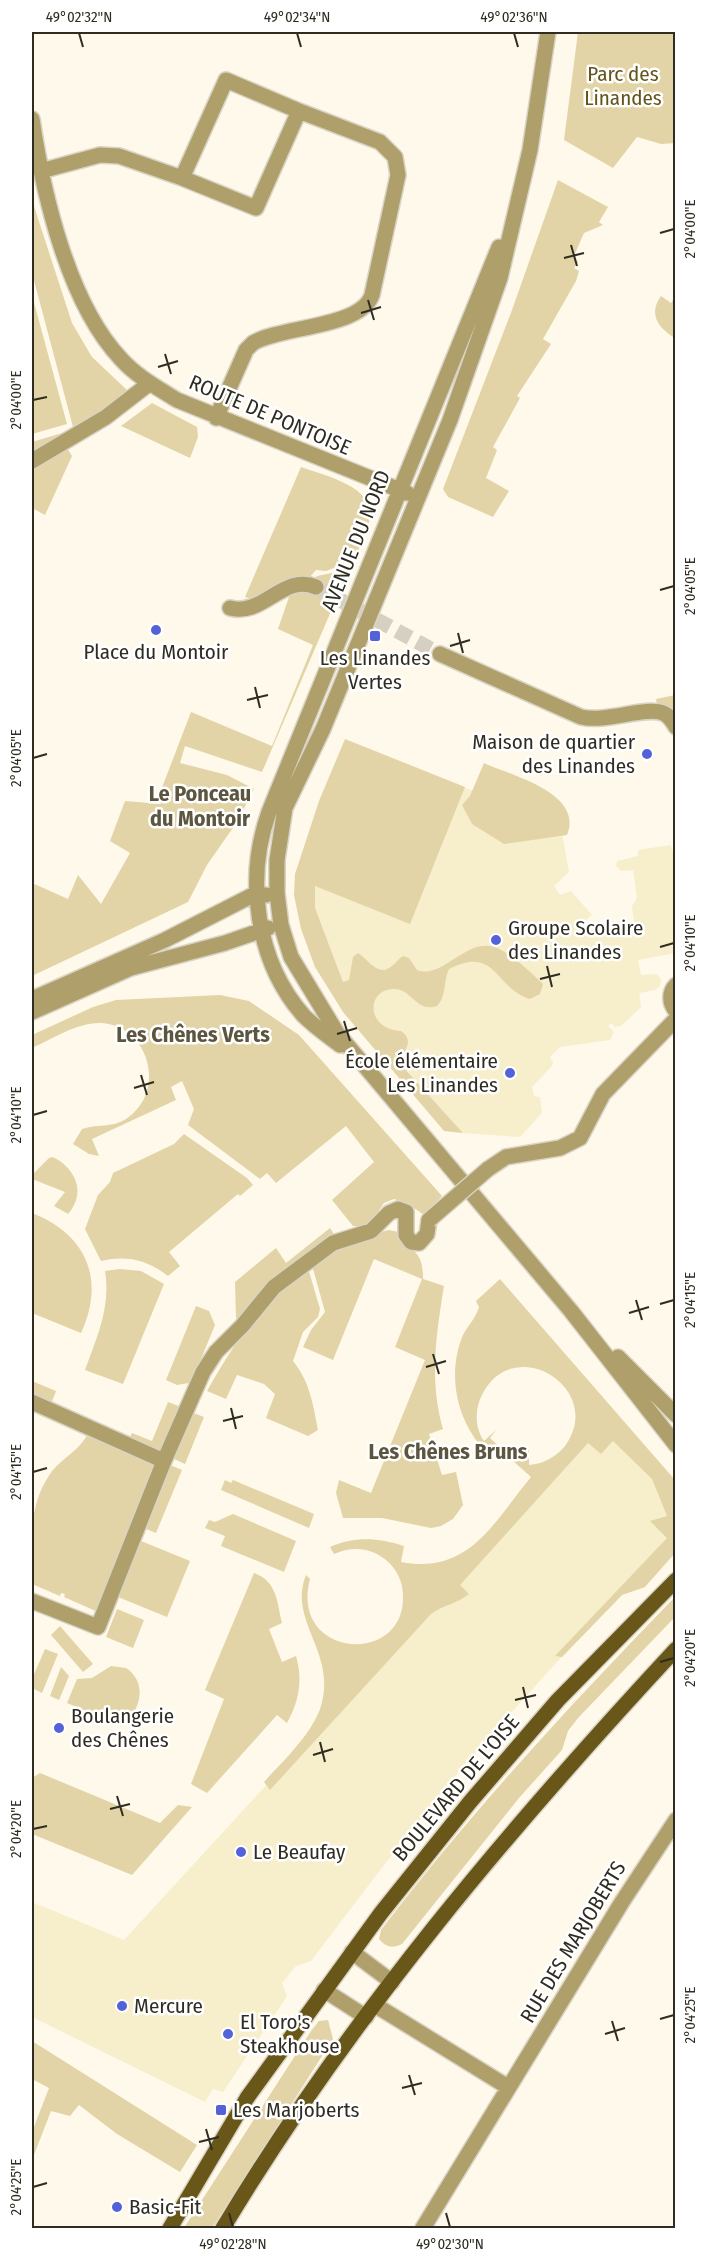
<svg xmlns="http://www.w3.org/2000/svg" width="707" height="2260" viewBox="0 0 707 2260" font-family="'Fira Sans Condensed',sans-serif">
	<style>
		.built { fill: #f7eecc }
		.green { fill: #e2d4a6 }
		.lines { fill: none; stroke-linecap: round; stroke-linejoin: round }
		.minor-tunnel { stroke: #d5d0c2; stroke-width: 15; stroke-dasharray: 15 8; stroke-linecap: butt }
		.minor-casing { stroke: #d9d4c6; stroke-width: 18 }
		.major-casing { stroke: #d9d4c6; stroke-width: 18 }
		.minor { stroke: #afa06b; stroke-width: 15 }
		.major { stroke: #685718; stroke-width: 15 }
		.minor-bridge-casing { stroke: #d9d4c6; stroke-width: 18; stroke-linecap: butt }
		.minor-bridge { stroke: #afa06b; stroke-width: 15 }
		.ticks { fill: none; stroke: #2f2c22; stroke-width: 2 }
		.poi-dot { fill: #5462d8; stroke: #fff; stroke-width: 2 }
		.labels { text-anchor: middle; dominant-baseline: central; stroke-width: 5; stroke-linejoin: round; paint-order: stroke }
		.park-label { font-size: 21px; fill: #645419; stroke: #fff }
		.street-label { font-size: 21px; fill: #2f2c22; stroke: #fff }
		.poi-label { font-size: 21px; fill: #2f2c22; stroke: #fff; text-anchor: start }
		.neighbourhood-label { font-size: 22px; font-weight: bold; fill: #5c5640; stroke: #fff }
		.neatline { fill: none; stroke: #2f2c22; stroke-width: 2 }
		.ticks-label { font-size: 15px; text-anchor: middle; fill: #2f2c22 }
	</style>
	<rect width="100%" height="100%" fill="#fef9ea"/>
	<path class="built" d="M369 749 555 824 562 833 569 872 554 886 560 895 571 891 592 915 583 922 587 926 627 920V924L634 923 632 906 637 898 633 870 621 871 616 866 617 861 638 856V850L671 845 672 851 676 850 675 953 638 960 641 975 657 974 661 980 660 986 655 990 639 993 641 1007 621 1026 615 1027 611 1023 608 1026 614 1032 610 1040 560 1047 550 1057 553 1062 552 1066 532 1087 534 1096 540 1097 542 1113 520 1137 463 1133 339 996 308 894Z
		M611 1410 662 1468 675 1541 555 1664 467 1762 384 1865 311 1961 296 1966 282 1983 287 1996 223 2092 213 2089 205 2102 32 2017V1902L124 1940Z"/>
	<path class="green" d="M578 32H675V143L661 144 637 137 613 168 564 140Z
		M558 180 608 207 599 222 603 225 584 233 574 256 578 262 574 268 579 271 576 281 543 339 551 344 517 396 520 398 493 447 497 450 486 478 509 491 493 517 448 497 443 489 512 310Z
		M32 200 72 323 92 357 127 390 111 405 32 457V442L69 431 73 427 32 273Z
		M32 295 67 424 32 434Z
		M661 296 671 303 675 297V338C658 328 648 314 661 296Z
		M152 403 197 427 198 437 190 458 121 426Z
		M67 448 72 456 45 515 32 508V466Z
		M301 467C322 475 371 485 370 514 370 529 355 557 349 571L339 566 326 571 316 570 308 579 295 577 251 599 245 597Z
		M337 572 348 576 339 596 311 582 317 576Z
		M302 588 335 602 262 772 185 746 180 763 227 775 254 789 237 822 207 865 188 902 32 976V883L68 899 78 875 101 904 130 853 110 841 125 801 161 804 158 798 191 712 272 746 313 645 278 629 290 594Z
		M675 695V714L657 704 656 699Z
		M345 739 465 787 410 924 315 886V908L343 982 349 980 353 957 358 953C368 959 378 978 392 966 397 962 398 959 403 956L409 958 417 970C445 981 469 930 503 951 517 959 531 973 543 984L540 994 530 999C494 988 497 945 449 969 443 981 447 996 437 1006 415 1013 412 987 392 989 366 991 366 1029 401 1031 415 1041 404 1050 401 1061L404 1068 463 1133 444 1131 343 1012 315 967 301 929 294 895 295 874 319 801Z
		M484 763C512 776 584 793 567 835L504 844 472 824 462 805 470 796Z
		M220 995 249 1001 299 1035 442 1196 424 1215 407 1203 394 1199 384 1203 368 1226H353L332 1200 374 1162 346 1126 276 1183 267 1173 260 1179 188 1125 194 1109 182 1081 171 1087 176 1100 92 1139 99 1156 89 1154 73 1144 82 1129C97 1124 112 1128 126 1119 167 1092 150 1026 101 1023 78 1022 52 1039 32 1048V1035L93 1007 116 1000Z
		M184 1134 247 1178 253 1185 240 1196 238 1194 169 1252 180 1266 168 1276C147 1260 127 1255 101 1261L85 1229 98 1195 110 1182 113 1173 174 1144Z
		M53 1157C75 1168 87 1192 68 1214L54 1206 65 1192 32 1179V1175L49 1158Z
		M32 1213C86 1234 106 1279 81 1333L32 1313Z
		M330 1228 334 1234 260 1293 240 1320 236 1318 235 1282 276 1248 286 1263Z
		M388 1230 399 1232C411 1256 423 1247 423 1279L444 1286C436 1336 429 1380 443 1429L429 1434 442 1475 456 1472 463 1505 453 1519 441 1526 431 1528 382 1518H343L336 1493 339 1480 371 1493 425 1360 395 1347 422 1279 374 1259 333 1360 303 1347 311 1330 325 1312 312 1265 334 1248Z
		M308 1268 320 1309 318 1317 303 1332 293 1361C310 1382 313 1404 318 1430L308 1436 266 1418 275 1394 264 1384 237 1375 226 1399 207 1391C236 1340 260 1304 308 1268Z
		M120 1269 141 1271 164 1284 123 1384 85 1370C97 1337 111 1307 105 1271Z
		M500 1279 675 1480V1553L645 1587 622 1595 562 1657 555 1656 667 1538 650 1521 667 1516 652 1479 613 1441 601 1454 588 1443 460 1585 469 1594C457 1604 443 1605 431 1614L270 1790 264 1782C283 1761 310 1736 320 1709 339 1653 287 1622 306 1575L310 1579C289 1658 405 1667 403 1596 403 1582 397 1569 386 1560 371 1547 351 1546 334 1554L330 1547C356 1536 378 1538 404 1546L401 1562C469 1575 493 1523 531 1477L512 1460 526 1449 529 1450V1465C543 1464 556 1457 565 1446 606 1390 516 1332 483 1393 475 1407 474 1427 484 1441L496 1430 490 1438 502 1449 500 1452C487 1455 480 1446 474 1437 454 1408 449 1368 463 1335 468 1325 476 1318 479 1307L476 1301Z
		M196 1306 209 1311 215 1325 194 1376 189 1383 177 1385 166 1380Z
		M32 1381 56 1391 51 1404 32 1396Z
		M168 1402 181 1407 163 1453 129 1439 132 1433 152 1441Z
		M191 1412 204 1417 185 1464 172 1458Z
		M88 1433 150 1460 155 1466 131 1529 125 1536V1543L117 1556 107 1590H104L103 1593 106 1594 98 1612 64 1597 65 1594 61 1593 60 1596 32 1584C32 1546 27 1507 50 1474 61 1458 80 1451 88 1433Z
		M170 1465 182 1470 156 1533 144 1528Z
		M225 1480 231 1483 233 1480 314 1514 309 1528 221 1490Z
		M233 1514 296 1541 284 1572 221 1546 225 1536 205 1528 209 1520 215 1522Z
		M141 1541 190 1561 167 1617 118 1597Z
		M254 1573C277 1581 277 1602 282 1623L269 1629 282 1662 296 1656C303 1680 299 1702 287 1723L277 1715 207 1793 191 1784 224 1699 205 1690Z
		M675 1597V1617L578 1718 568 1731 562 1750 519 1798 402 1944C392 1949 386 1947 379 1939L381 1930C471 1812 572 1703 675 1597Z
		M117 1609 144 1620 133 1648 106 1637Z
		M60 1626 93 1664 83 1672 51 1635Z
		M45 1649 58 1654 42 1693 32 1688V1679Z
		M111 1666 126 1668C145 1680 143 1706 127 1720L110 1721 67 1703 77 1679 92 1678Z
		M61 1667 69 1676 59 1700 50 1696Z
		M40 1773 160 1823 178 1805 192 1807 132 1875 32 1834V1778Z
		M328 2020 333 2039 212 2228H184L311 2031 319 2021Z
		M32 2041 197 2145 180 2172 117 2134 79 2105 70 2116 51 2111 32 2160V2132L49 2088 32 2079Z"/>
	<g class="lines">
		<path class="minor-tunnel" d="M316 587 440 654"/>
		<g class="minor-casing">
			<path id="minor" d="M548 32 530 150 500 278 450 420 323 729 285 808 277 860V893L281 925 291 957 337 1033 571 1311 676 1445
				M226 80 299 111 256 208 182 178Z
				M32 119C43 193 68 303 121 359 136 376 158 388 177 400L407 493
				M41 171 100 155 119 156 182 178
				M216 418 246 350 253 343C281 326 361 328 372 295L398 175 395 157 380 142 299 111
				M32 461 106 417 150 383
				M230 608C263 617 283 573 316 587
				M440 654 581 717C606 723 645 706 663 713 670 716 672 721 676 727
				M676 985C669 992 669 1003 676 1011
				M32 999 165 940 251 896 266 895
				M32 1012 131 968 225 943 268 928
				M340 1045C328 1036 315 1027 304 1016 256 962 245 879 269 812L499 247
				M488 1169 506 1157 560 1148 580 1138 603 1094 676 1019
				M618 1357 676 1415
				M32 1402 164 1461
				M32 1601 98 1627 164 1461 203 1372 216 1352 242 1326 274 1287 333 1243 371 1231 389 1213 398 1209 406 1212V1235L411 1242 419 1243 427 1234 429 1220
				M352 1952 392 1982
				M324 1990 366 2017
				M375 2005 508 2087
				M423 2228 622 1902 676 1820"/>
		</g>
		<g class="major-casing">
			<path id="major" d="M170 2228 247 2098 381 1913 470 1802 558 1700 676 1580
				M223 2228C349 2018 509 1829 676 1649"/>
		</g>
		<use href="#minor" class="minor"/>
		<use href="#major" class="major"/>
		<g class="minor-bridge-casing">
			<path id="minor-bridge" d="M429 1220 488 1169"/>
		</g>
		<use href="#minor-bridge" class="minor-bridge"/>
	</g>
	<path class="ticks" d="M79 33 83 47M297 33 301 47M514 33 518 47M660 233 674 229M571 245 577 266M564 258 584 253M368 300 374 320M361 313 381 307M165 354 171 374M158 367 178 361M33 400 47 397M660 590 674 586M458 633 463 653M450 646 470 640M255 687 260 708M247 700 268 695M33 758 47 754M660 947 674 943M547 966 552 987M540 979 560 974M344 1021 350 1041M337 1034 357 1028M141 1075 147 1095M134 1088 154 1082M33 1115 47 1111M636 1300 642 1320M660 1304 674 1300M629 1313 649 1307M433 1354 439 1374M426 1367 446 1361M231 1408 236 1429M223 1421 243 1416M33 1472 47 1468M660 1662 674 1658M523 1687 528 1708M515 1700 536 1695M320 1742 325 1762M313 1755 333 1749M117 1796 123 1816M110 1809 130 1804M33 1829 47 1826M660 2019 674 2015M612 2021 618 2041M605 2034 625 2028M409 2075 415 2095M402 2088 422 2083M206 2129 212 2150M199 2142 219 2137M33 2187 47 2183M229 2213 233 2227M446 2213 450 2227"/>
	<g class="poi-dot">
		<circle cx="156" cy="630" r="6"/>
		<rect x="369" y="630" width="12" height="12" rx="3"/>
		<circle cx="647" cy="754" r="6"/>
		<circle cx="496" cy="940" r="6"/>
		<circle cx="510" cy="1073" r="6"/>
		<circle cx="59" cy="1728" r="6"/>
		<circle cx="241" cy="1852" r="6"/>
		<circle cx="122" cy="2006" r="6"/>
		<circle cx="228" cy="2034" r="6"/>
		<rect x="215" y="2104" width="12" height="12" rx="3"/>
		<circle cx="117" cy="2207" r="6"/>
	</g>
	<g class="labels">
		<g class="park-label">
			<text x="623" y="74">Parc des<tspan x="623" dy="24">Linandes</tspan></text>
		</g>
		<g class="street-label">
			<text transform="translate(270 415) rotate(23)">ROUTE DE PONTOISE</text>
			<text transform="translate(356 541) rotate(-68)">AVENUE DU NORD</text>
			<text transform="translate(456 1788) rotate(-50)">BOULEVARD DE L'OISE</text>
			<text transform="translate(573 1942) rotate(-59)">RUE DES MARJOBERTS</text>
		</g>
		<g class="poi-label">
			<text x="156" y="652" text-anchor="middle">Place du Montoir</text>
			<text x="375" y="658" text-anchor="middle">Les Linandes<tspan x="375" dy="24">Vertes</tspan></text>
			<text x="635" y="742" text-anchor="end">Maison de quartier<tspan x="635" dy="24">des Linandes</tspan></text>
			<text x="508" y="928">Groupe Scolaire<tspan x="508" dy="24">des Linandes</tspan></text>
			<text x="498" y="1061" text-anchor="end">École élémentaire<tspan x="498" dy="24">Les Linandes</tspan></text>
			<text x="71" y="1716">Boulangerie<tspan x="71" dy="24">des Chênes</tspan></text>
			<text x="253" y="1852">Le Beaufay</text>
			<text x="134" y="2006">Mercure</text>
			<text x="240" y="2022">El Toro's<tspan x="240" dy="24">Steakhouse</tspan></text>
			<text x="233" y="2110">Les Marjoberts</text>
			<text x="129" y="2207">Basic-Fit</text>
		</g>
		<g class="neighbourhood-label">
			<text x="200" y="793">Le Ponceau<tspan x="200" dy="25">du Montoir</tspan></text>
			<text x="193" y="1034">Les Chênes Verts</text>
			<text x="448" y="1451">Les Chênes Bruns</text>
		</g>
	</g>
	<rect width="707" height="2260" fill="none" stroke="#ffffff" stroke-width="66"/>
	<rect x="33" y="33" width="641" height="2194" class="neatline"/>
	<g class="ticks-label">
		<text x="79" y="22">49°02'32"N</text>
		<text x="297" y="22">49°02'34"N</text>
		<text x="514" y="22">49°02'36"N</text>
		<text transform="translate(690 229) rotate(-90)" y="5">2°04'00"E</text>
		<text transform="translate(16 400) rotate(-90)" y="5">2°04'00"E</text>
		<text transform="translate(690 586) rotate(-90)" y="5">2°04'05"E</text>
		<text transform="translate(16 758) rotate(-90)" y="5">2°04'05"E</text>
		<text transform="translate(690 943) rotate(-90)" y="5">2°04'10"E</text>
		<text transform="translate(16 1115) rotate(-90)" y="5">2°04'10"E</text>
		<text transform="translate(690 1300) rotate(-90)" y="5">2°04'15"E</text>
		<text transform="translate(16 1472) rotate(-90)" y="5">2°04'15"E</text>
		<text transform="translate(690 1658) rotate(-90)" y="5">2°04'20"E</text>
		<text transform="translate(16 1829) rotate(-90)" y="5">2°04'20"E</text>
		<text transform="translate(690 2015) rotate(-90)" y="5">2°04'25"E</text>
		<text transform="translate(16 2187) rotate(-90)" y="5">2°04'25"E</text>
		<text x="233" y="2249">49°02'28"N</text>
		<text x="450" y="2249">49°02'30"N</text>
	</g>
</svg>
